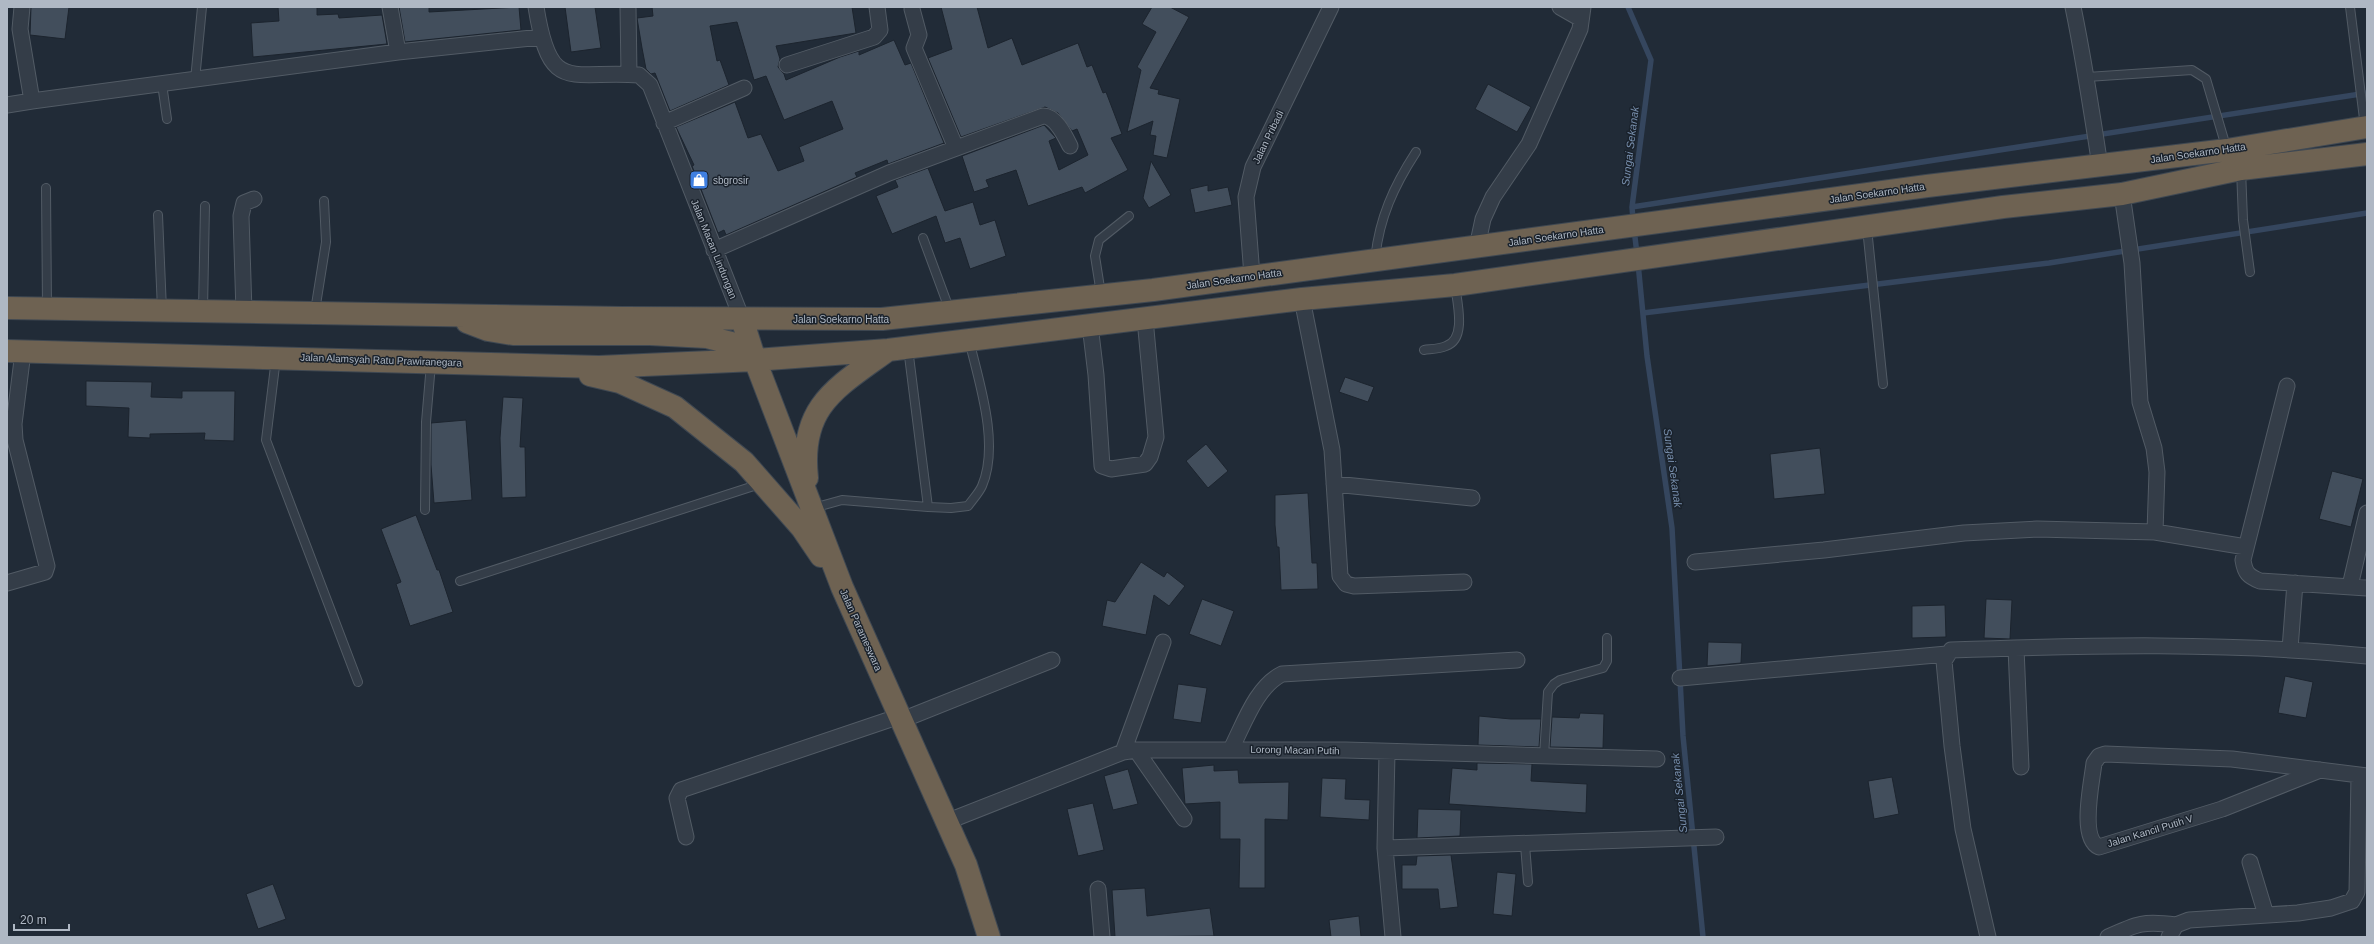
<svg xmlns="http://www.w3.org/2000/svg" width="2374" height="944" viewBox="0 0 2374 944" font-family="Arial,sans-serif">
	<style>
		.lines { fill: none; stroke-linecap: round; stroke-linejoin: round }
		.stream { stroke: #35465e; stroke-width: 5.5 }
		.building { fill: #424e5c; stroke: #1c242e }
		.lane-casing { stroke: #525b65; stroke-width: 10 }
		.street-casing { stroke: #525b65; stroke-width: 17 }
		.highway-casing { stroke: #3f4852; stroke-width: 24 }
		.lane { stroke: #343d48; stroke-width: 8 }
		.street { stroke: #343d48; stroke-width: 15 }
		.highway { stroke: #6e6252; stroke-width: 22 }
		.labels { text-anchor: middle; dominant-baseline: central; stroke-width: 3; stroke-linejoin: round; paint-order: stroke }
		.street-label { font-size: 10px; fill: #afb8c4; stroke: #1a222c }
		.poi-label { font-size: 10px; fill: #afb8c4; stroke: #1a222c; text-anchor: start }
		.water-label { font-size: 11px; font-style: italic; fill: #778eac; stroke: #1a222c }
	</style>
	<rect width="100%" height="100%" fill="#212b37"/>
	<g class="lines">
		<path class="stream" d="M1628 7 1651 60 1632 207 1633 220
			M1632 207 2367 93
			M1634 229 1637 254
			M1638 263 1647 356 1672 528 1683 736 1703 937
			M1643 313 2049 263 2367 213"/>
	</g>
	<path class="building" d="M31 7H69L65 39 30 35Z
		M278 7H317V15L338 14 339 18 382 15 387 44 253 57 251 23 279 21Z
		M399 7H429V12L519 7 521 30 405 42Z
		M565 7H595L601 48 571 52Z
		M652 7H852L856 33 776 46 780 59 778 67 784 74 786 80 840 57 859 51V55L894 40 905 65 911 63 944 143 888 164 887 160 855 173 857 177 726 235 724 230 718 233 692 166 694 165 676 127 735 102 748 138 761 134 778 171 804 161 799 147 843 129 832 101 784 120 766 76 754 80 737 22 710 26 717 61 720 60 729 85 670 111 655 73 651 74 646 69 642 48 637 18 653 16Z
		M941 7H977L988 48 1012 38 1022 65 1078 43 1087 67 1092 65 1103 93 1106 92 1122 134 1111 138 1128 170 1085 193 1082 187 1028 206 1016 170 986 180 989 187 974 192 962 156 1044 125 1056 138 1049 141 1059 170 1088 155 1077 129 1072 131 1058 113 1045 107 961 137 928 58 952 49Z
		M1152 7H1170L1189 17 1150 88 1159 90 1158 94 1180 99 1167 158 1153 155 1156 136 1150 135 1153 121 1127 132 1141 70 1137 67 1156 32 1142 24Z
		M1488 84 1531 107 1517 132 1475 109Z
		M1151 161 1171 195 1149 208 1143 198Z
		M928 168 945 211 973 202 980 225 995 220 1006 256 970 269 960 238 945 243 936 216 892 234 876 196 898 187 895 180Z
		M1208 185V191L1228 187 1232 205 1195 213 1190 189Z
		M1345 377 1374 387 1368 402 1339 392Z
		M86 381 152 382 151 397 182 398V391H235L234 441 204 440 205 433 150 434V438L128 437 129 408 86 406Z
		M503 397 523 398 520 447H525L526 497 502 498 500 438Z
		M466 420 472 500 434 503 431 465V423Z
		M1206 444 1228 471 1208 488 1186 461Z
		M1820 448 1825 494 1774 499 1770 454Z
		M2332 471 2363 479 2351 527 2319 519Z
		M1308 493 1312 563H1317L1318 589 1281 590 1279 547H1277L1275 525V495Z
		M416 515 437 570H439L453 612 410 626 396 584 401 582 381 529Z
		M1141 562 1164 577 1167 572 1185 586 1169 606 1154 595 1146 635 1102 626 1107 600 1115 602Z
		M1202 599 1234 611 1221 646 1189 634Z
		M1986 599 2012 600 2010 639 1984 638Z
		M1945 605 1946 637 1912 638V606Z
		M1708 642 1742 643 1741 663 1707 666Z
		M2285 676 2313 682 2306 718 2278 713Z
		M1178 684 1207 688 1201 723 1173 719Z
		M1580 713 1604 714 1603 748 1550 747 1552 717 1579 718Z
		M1479 716 1511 719H1541L1539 747 1478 745Z
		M1477 763 1532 764 1531 781 1587 784 1586 813 1449 804 1452 768 1477 770Z
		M1214 765V771L1238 770 1239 783 1289 782 1288 820 1265 819V888H1239L1240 839H1220V802L1185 804 1182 768Z
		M1128 769 1138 804 1113 810 1104 776Z
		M1892 777 1899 814 1874 819 1868 781Z
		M1322 778 1346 779 1345 799 1370 800 1369 820 1320 817Z
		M1093 803 1104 850 1078 856 1067 809Z
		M1418 809 1461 810 1460 836 1417 838Z
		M1451 855 1458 907 1440 909 1438 889H1402V865H1416L1417 856Z
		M1497 872 1516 874 1512 916 1493 914Z
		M273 884 286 919 258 929 246 894Z
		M1145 888 1147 916 1210 908 1214 936 1115 937 1112 890Z
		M1359 916 1361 937H1331L1329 920Z"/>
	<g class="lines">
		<g class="lane-casing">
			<path id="lane" d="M2350 7 2365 127
				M2087 77 2192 70 2206 79 2227 150
				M195 80 202 7
				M162 84 167 119
				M2241 169 2243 220 2250 272
				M46 188 47 307
				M158 215 162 310
				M1867 228 1883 384
				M923 238 950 311
				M1375 260C1379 218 1394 186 1416 152
				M1101 294 1095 256 1099 240 1129 216
				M203 310 205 206
				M315 311 326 242 324 201
				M1424 350C1431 349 1439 349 1446 346 1467 339 1457 302 1455 285
				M276 358 266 440 358 682
				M928 507 951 508 968 506C972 500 979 493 982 486 1000 444 979 382 969 340
				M813 508 842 500 928 507 908 348
				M425 510 426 422 431 364
				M460 581 760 484
				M1544 756 1548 692 1554 684 1560 680 1603 668 1607 661V638
				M1525 845 1528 882"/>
		</g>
		<g class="street-casing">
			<path id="street" d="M22 7 20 29 32 101 398 52 541 37
				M390 7 398 52
				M536 7C550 95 569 70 639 75L650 85 742 319
				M628 7 629 74
				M1560 7 1581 19
				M2073 7C2084 60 2092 113 2100 166
				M912 9 919 35 914 48 956 148
				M787 65 874 37 880 30 877 7
				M7 105 32 101
				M664 123 744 88
				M2122 194 2132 263 2140 402 2154 448 2157 472 2155 532 2246 547
				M1477 247 1483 219 1493 197 1529 144 1580 29 1583 7
				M714 250 889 173 1043 116C1056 116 1065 136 1070 146
				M1252 276 1246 197 1253 167 1331 7
				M1302 299 1332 450 1340 576 1346 584 1354 586 1464 582
				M244 312 241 216 244 203 254 199
				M1090 325 1096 375 1102 466 1111 469 1145 464 1150 457 1156 437 1145 319
				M2287 386 2243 560C2245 573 2248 576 2260 581L2367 588
				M1334 484 1472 498
				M1695 562 1824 550 1964 533 2037 529 2155 532
				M7 583 45 572 47 566 15 440 14 424 23 352
				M2350 586 2367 513
				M2016 648 2021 767
				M2290 649 2295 583
				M1680 678 1947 654
				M902 720 1052 660
				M1231 749C1244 724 1256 687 1282 674L1517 660
				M1136 750 1184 819
				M1123 752 1163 642
				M1387 752 1385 848 1393 937
				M2320 770 2222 809 2099 847C2079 838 2092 782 2094 763L2099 756 2105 754 2232 759 2367 776
				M946 822 1123 752 1136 750H1345L1657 759
				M686 837 677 798 681 790 900 716
				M1385 848 1716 837
				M2250 862 2266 915
				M1098 889 1102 937
				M1988 937 1963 829 1952 746 1944 661 1951 650C2089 645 2229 642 2367 656
				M2108 937C2138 923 2144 921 2176 925
				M2169 937 2176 925 2189 920 2298 913 2331 908 2352 901 2357 892 2359 775"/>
		</g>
		<g class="highway-casing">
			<path id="highway" d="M7 308 623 318 882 319 1153 290 1927 186 2227 150 2367 127
				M742 319 755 360 842 587 966 865 989 937
				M467 322 488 330 513 334H650L707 337 731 343 755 360
				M7 351 599 367 755 360 888 350 1302 299 1455 285 2003 207 2122 194 2241 169 2367 154
				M590 375 620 382 675 407 744 462 802 528 821 556
				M807 478C799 406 836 388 888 350"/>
		</g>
		<use href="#lane" class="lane"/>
		<use href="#street" class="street"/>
		<use href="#highway" class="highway"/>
	</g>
	<defs>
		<g id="shop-square" transform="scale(1)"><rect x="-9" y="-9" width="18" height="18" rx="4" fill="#3f7fe0" stroke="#1a222c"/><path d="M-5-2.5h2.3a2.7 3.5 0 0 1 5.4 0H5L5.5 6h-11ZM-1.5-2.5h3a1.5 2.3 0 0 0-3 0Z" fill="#fff"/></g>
	</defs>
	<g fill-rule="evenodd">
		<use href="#shop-square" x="699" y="180"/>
	</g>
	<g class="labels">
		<g class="street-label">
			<text transform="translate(1268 137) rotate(-64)">Jalan Pribadi</text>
			<text transform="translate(2198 153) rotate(-8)">Jalan Soekarno Hatta</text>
			<text transform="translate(1877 193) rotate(-8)">Jalan Soekarno Hatta</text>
			<text transform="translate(1556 236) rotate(-8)">Jalan Soekarno Hatta</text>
			<text transform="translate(714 249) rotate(68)">Jalan Macan Lindungan</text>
			<text transform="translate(1234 279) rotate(-8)">Jalan Soekarno Hatta</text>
			<text x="841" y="319">Jalan Soekarno Hatta</text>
			<text transform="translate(381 360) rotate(2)">Jalan Alamsyah Ratu Prawiranegara</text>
			<text transform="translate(861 630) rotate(66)">Jalan Parameswara</text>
			<text transform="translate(1295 750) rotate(1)">Lorong Macan Putih</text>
			<text transform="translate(2150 831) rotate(-17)">Jalan Kancil Putih V</text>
		</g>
		<g class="poi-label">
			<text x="713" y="180">sbgrosir</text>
		</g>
		<g class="water-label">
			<text transform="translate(1630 146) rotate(-83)">Sungai Sekanak</text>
			<text transform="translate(1673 468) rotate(82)">Sungai Sekanak</text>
			<text transform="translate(1679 793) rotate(-96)">Sungai Sekanak</text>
		</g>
	</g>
	<rect width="2374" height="944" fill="none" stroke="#afb8c4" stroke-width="16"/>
	<path d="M14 924v6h55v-6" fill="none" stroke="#afb8c4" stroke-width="2"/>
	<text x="20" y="924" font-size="12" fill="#afb8c4" stroke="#1a222c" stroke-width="3" paint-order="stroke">20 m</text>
</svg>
